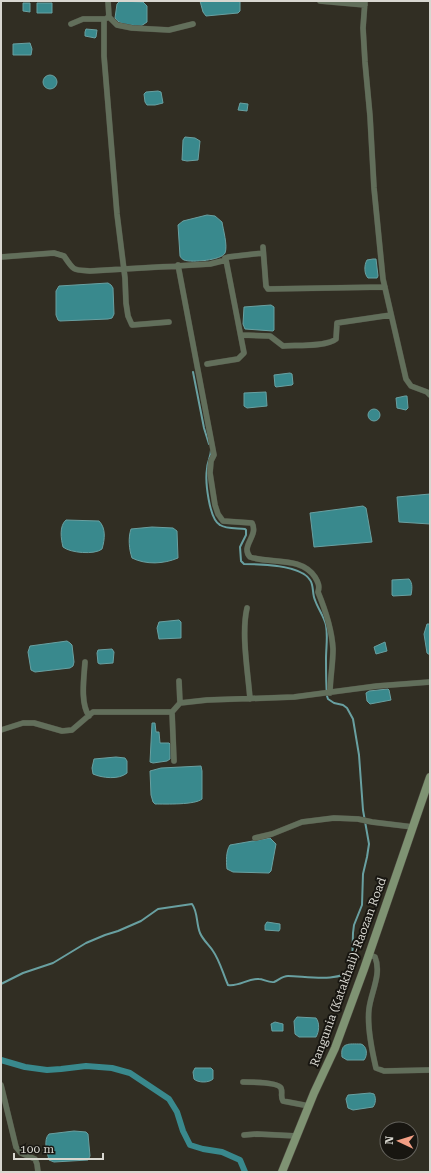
<svg xmlns="http://www.w3.org/2000/svg" width="431" height="1173" viewBox="0 0 431 1173" font-family="'Roboto Serif',serif">
	<style>
		.water { fill: #39898d; stroke: #69a0a1 }
		.lines { fill: none; stroke-linecap: round; stroke-linejoin: round }
		.stream { stroke: #69a0a1; stroke-width: 2 }
		.canal { stroke: #39898d; stroke-width: 6 }
		.street-casing { stroke: #4c493f; stroke-width: 6 }
		.secondary-casing { stroke: #4c493f; stroke-width: 9 }
		.street { stroke: #626f5b; stroke-width: 5.5 }
		.secondary { stroke: #7f9373; stroke-width: 8 }
		.labels { text-anchor: middle; dominant-baseline: central; stroke-width: 4; stroke-linejoin: round; paint-order: stroke }
		.street-label { font-size: 12px; fill: #d8d7d0; stroke: #181611 }
	</style>
	<rect width="100%" height="100%" fill="#312e23"/>
	<path class="water" d="M120 1 143 2 147 6V22L141 26C133 25 120 26 115 18L117 4Z
		M200 1H240V11L238 13 206 16 203 12Z
		M23 3H30V12L23 11Z
		M37 3H52V13H37Z
		M86 29 97 30 96 37 95 38 85 36V32Z
		M30 43 32 49 31 55H13V44Z
		M43 82a7 7 0 1 1 14 0a7 7 0 1 1-14 0Z
		M158 91 161 92 163 103 155 105H147L145 102 144 94 146 92Z
		M240 103 248 104 247 111 238 110Z
		M185 137 195 138 200 141 198 160 187 161 182 160 183 140Z
		M207 215 215 216 222 222C223 229 228 246 225 253 222 260 192 263 184 260 182 259 181 258 180 256L178 225 183 221Z
		M373 259H376L378 276 377 278H368C364 274 364 265 367 260Z
		M108 283 111 285 113 288 114 314 112 318 108 319 60 321 58 320 56 315V291L59 286Z
		M271 305 274 307V330L273 331 245 329 243 324 244 307Z
		M290 373 292 374 293 384 292 385 276 387 275 386 274 375Z
		M266 392 267 406 247 408 244 406V393Z
		M405 396H407L408 408 406 410 397 408 396 398Z
		M368 415a6 6 0 1 1 12 0a6 6 0 1 1-12 0Z
		M430 494V524L399 522 397 497Z
		M363 506 366 508 372 542 314 547 310 513Z
		M66 520 99 521C106 528 105 539 102 549 95 555 70 553 63 547 61 539 59 526 66 520Z
		M152 527 173 528 177 531 178 558C164 564 146 565 132 558 129 549 128 538 131 529Z
		M409 579C413 583 412 590 411 595L393 596 392 595V580Z
		M179 620 181 622V638L159 639 157 628 159 622Z
		M427 624H430V655L427 653 424 634Z
		M67 641 70 643 72 645 74 662 73 666 70 668 35 672 31 670 28 652 30 646Z
		M385 642 387 651 376 654 374 647Z
		M112 649 114 652 113 663 100 664 98 663 97 653 98 650Z
		M388 689 389 690 391 700 370 704 367 701 366 693 369 691Z
		M152 723H155L156 732H159L160 743H169L170 744V759L167 761 153 763 150 762Z
		M116 757 125 758 127 761V773C119 780 102 778 93 774L92 768 94 759Z
		M201 766 202 771V799C195 805 166 804 155 804L153 802 151 795 150 771 161 768Z
		M270 838 276 844 271 871 269 873 233 872 227 869C226 861 226 851 230 845Z
		M267 922 280 924V929L279 931 265 930V925Z
		M297 1017 316 1018C320 1023 319 1032 316 1037H299L295 1034 294 1021Z
		M275 1022 283 1024V1031H272L271 1024Z
		M361 1044C367 1046 368 1055 364 1060H347L342 1057C340 1042 349 1044 361 1044Z
		M195 1068H211L213 1070V1079C209 1083 198 1083 194 1079L193 1072Z
		M370 1093 374 1094C376 1098 376 1103 373 1107L353 1110 348 1108 346 1099 348 1095Z
		M74 1131 86 1132 88 1134 90 1156 88 1160 54 1162 49 1160C47 1152 43 1140 49 1134Z"/>
	<g class="lines">
		<path class="stream" d="M193 372 204 428 209 444
			M1 984 23 973 53 963 86 943 105 935 118 931 141 921 158 909 192 904C198 912 196 923 200 933 203 940 209 945 213 951 220 961 223 974 228 985 239 987 248 978 259 979 263 979 269 983 274 982 279 980 282 976 288 976 305 976 340 983 352 969L353 933 354 925 362 905 363 874 367 857 369 844 363 810 359 755 353 719 347 708 343 705 334 703 328 699 327 696C326 684 326 671 326 659 326 648 328 637 326 625 324 616 318 609 315 600 312 594 314 585 310 580 301 565 259 564 244 564L241 561 240 547 246 535V530L245 529C237 528 226 529 220 525 209 519 205 481 207 469 207 462 211 457 211 450"/>
		<path class="canal" d="M1 1060 25 1067 47 1070 61 1069 86 1066 112 1068 130 1073 169 1099 177 1112 183 1131 190 1145 203 1149 222 1152 240 1160 245 1172"/>
		<g class="street-casing">
			<path id="street" d="M320 1 365 5
				M365 1 363 28 365 62 370 116 374 188 383 279 406 379 411 386 427 392 430 395
				M109 17 117 25 132 28 169 30 193 24
				M107 18 109 17 108 1
				M71 24 83 19H104V56L117 214 125 278 126 303 128 316 132 325 169 322
				M263 247 266 286 268 289 385 287
				M1 257 54 253 64 256C74 271 73 270 90 271L210 264 226 260 225 258 228 257 263 253
				M178 265 214 455 211 461 210 473 215 505 218 514 223 521 252 523C259 536 240 546 250 557 271 564 301 556 315 577 318 582 320 586 318 592 325 609 332 630 333 649 333 664 330 679 330 693
				M241 335 270 336 283 346C295 345 327 347 336 339L337 323 391 315
				M207 364 238 359 244 353 226 260
				M247 608C241 634 248 672 250 699
				M85 662C84 678 80 703 89 716
				M179 681 180 703
				M172 712 174 761
				M1 730 23 723H34L62 731 72 730 93 712H172L180 703 207 700 294 697 377 686 430 682
				M255 838 272 834 302 822 334 818 358 819 372 822 413 827
				M370 955 375 957C382 974 371 992 369 1009 367 1026 372 1051 376 1068L384 1071 430 1070
				M243 1082C250 1082 278 1082 281 1088 283 1093 280 1096 283 1101L309 1106
				M1 1085 16 1147 21 1153 35 1159 37 1164 38 1172
				M244 1135 257 1134 297 1136"/>
		</g>
		<g class="secondary-casing">
			<path id="secondary" d="M282 1172 314 1093 335 1048 364 969 430 777"/>
		</g>
		<use href="#street" class="street"/>
		<use href="#secondary" class="secondary"/>
	</g>
	<g class="labels">
		<g class="street-label">
			<text transform="translate(348 972) rotate(-70)">Rangunia (Katakhali)-Raozan Road</text>
		</g>
	</g>
	<rect width="431" height="1173" fill="none" stroke="#d8d7d0" stroke-width="4"/>
	<g transform="translate(399 1141) rotate(274)"><circle r="19" fill="#181611" stroke="#65635d"/>
	<path d="M0-3L7 15L0 10L-7 15Z" fill="#f39f85"/>
	<text y="-6" font-size="11" font-weight="bold" text-anchor="middle" fill="#d8d7d0">N</text>
	</g>
	<path d="M14 1153v6h89v-6" fill="none" stroke="#d8d7d0" stroke-width="2"/>
	<text x="20" y="1153" font-size="12" fill="#d8d7d0" stroke="#181611" stroke-width="3" paint-order="stroke">100 m</text>
</svg>
